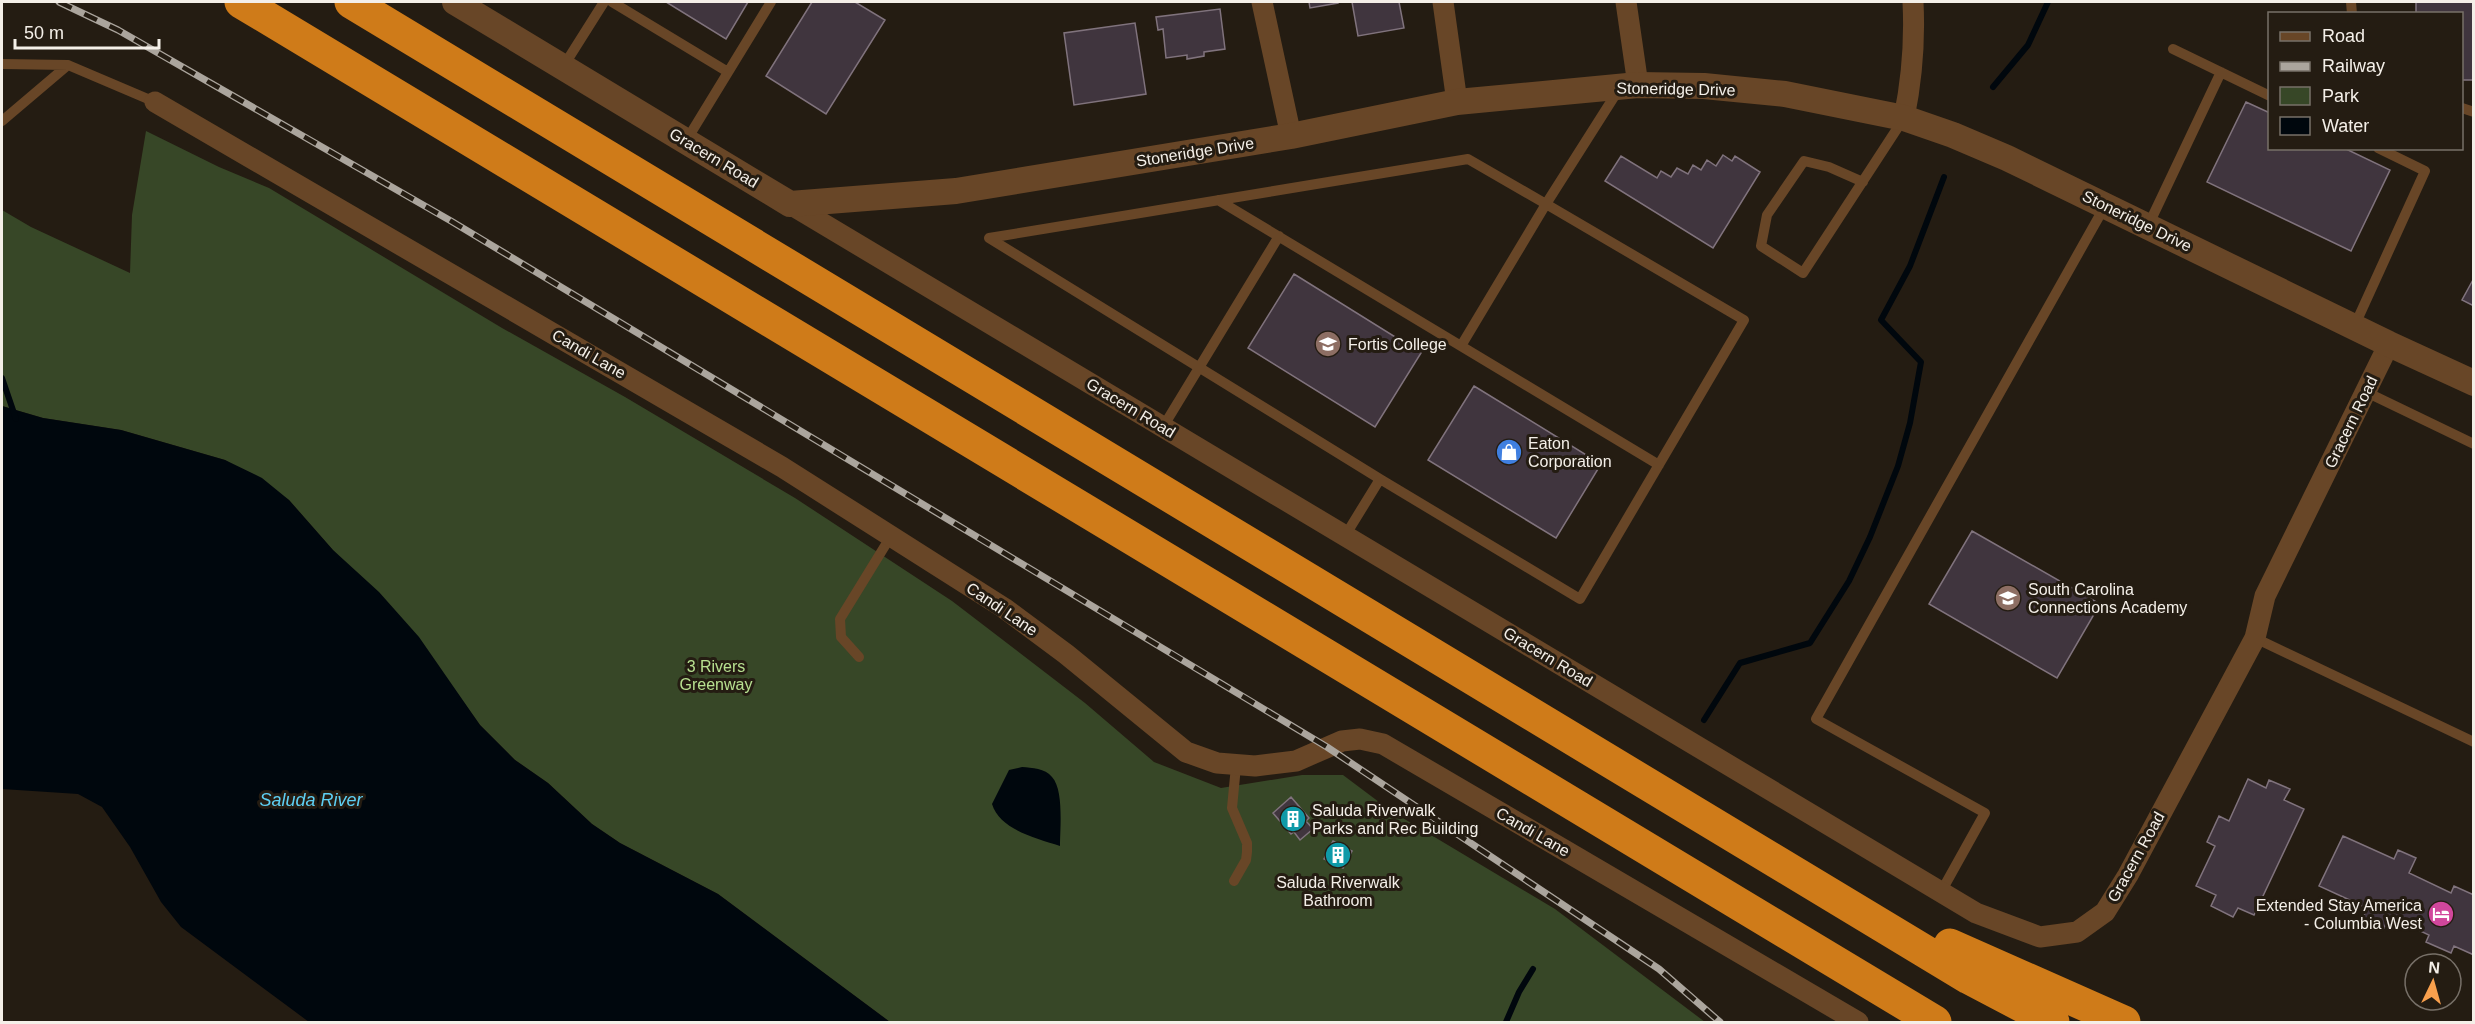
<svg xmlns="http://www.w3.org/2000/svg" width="2475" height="1024" viewBox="0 0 2475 1024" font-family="Arial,sans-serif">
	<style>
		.green { fill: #374727 }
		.water { fill: #00070d }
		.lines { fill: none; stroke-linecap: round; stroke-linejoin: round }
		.stream { stroke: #00070d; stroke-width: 6 }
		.building { fill: #40353e; stroke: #80737d; stroke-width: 1.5 }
		.service { stroke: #684627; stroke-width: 10 }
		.minor { stroke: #684627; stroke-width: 21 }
		.tertiary { stroke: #684627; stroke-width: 26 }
		.motorway { stroke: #cf7b19; stroke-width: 33 }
		.rail-casing { stroke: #aba59d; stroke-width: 7 }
		.rail { stroke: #241c12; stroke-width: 4.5; stroke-dasharray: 14; stroke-linecap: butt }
		.labels { text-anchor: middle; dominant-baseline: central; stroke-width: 6; stroke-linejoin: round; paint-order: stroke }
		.street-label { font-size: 16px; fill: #f4efe8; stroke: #241c12 }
		.poi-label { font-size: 16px; fill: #f4efe8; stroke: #241c12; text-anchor: start }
		.park-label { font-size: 16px; fill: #b7e090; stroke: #241c12 }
		.water-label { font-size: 18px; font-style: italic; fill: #5ecff3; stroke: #241c12 }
	</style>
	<rect width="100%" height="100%" fill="#241c12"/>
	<path class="green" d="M146 131 219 167 269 188 502 328 625 397 795 498 952 601 1085 703 1154 762 1221 788 1302 775H1343L1391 811 1555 909 1705 1022H890L718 894 620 843 592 824 548 783 515 760 480 725 452 686 289 500 225 460 121 430 43 418 2 406V210L31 227 130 273 132 215Z"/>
	<path class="water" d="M2 406 43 418 121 430 225 460 262 478 289 500 333 550 379 592 419 637 480 725 515 760 548 783 592 824 620 843 718 894 890 1022H309L181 927 161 902 130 847 102 807 78 794 2 789Z
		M1022 767C1032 768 1045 768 1052 777 1064 790 1060 828 1060 846 1036 838 1000 830 992 804L1009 770Z"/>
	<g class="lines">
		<path class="stream" d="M1993 87 2028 45 2048 2
			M2 378 16 419
			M1704 720 1740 663 1810 643 1849 581 1870 537 1898 466 1910 423 1921 362 1881 320 1910 266 1944 177
			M1506 1022 1519 992 1533 969"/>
	</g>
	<path class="building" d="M666 2H748L726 39Z
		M812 2H855L885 20 826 114 766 76Z
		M1309 2H1338V3L1310 8Z
		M1352 2H1399L1404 28 1358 36Z
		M2416 2H2474V80H2462V14H2416Z
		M1220 9 1225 49 1204 52V56L1187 59V55L1166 58 1163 29 1158 30 1156 17Z
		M1135 23 1146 94 1074 105 1064 33Z
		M2246 102 2270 113V148H2344L2390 170 2351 251 2207 182Z
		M1723 155 1732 161 1735 156 1760 172 1713 248 1605 181 1621 156 1657 178 1661 171 1671 177 1677 168 1688 174 1693 165 1701 170 1707 160 1716 166Z
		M1294 274 1421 353 1375 427 1248 348Z
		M2474 278V306L2462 300Z
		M1474 386 1601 464 1556 538 1428 460Z
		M1972 531 2100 604 2057 678 1929 604Z
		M2248 779 2266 788 2269 780 2290 789 2284 800 2304 809 2254 915 2238 908 2233 917 2211 906 2216 895 2196 886 2215 846 2207 842 2219 816 2229 821Z
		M1291 797 1309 818 1306 821 1313 829 1300 840 1294 832 1291 834 1273 813Z
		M2343 836 2394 859 2398 850 2416 858 2409 873 2451 893 2454 886 2474 895V955L2454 946 2451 953 2426 942 2429 935 2389 916 2384 928 2363 918 2367 908 2319 886Z
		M1333 841 1352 851 1343 868 1324 859Z"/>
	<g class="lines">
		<path class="service" d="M612 2 728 72
			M2351 2 2352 14
			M2173 49 2270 96
			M2 64 68 65 155 102
			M563 67 604 2
			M2462 108 2474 112
			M2 121 68 65
			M686 141 771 2
			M1863 182 1829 167 1804 161 1767 215 1761 246 1803 273 1904 118
			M1218 200 1659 465
			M2148 226 2221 72
			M2354 327 2425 171 2378 148
			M2366 392 2474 444
			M1163 427 1279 236
			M1380 479 1580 599 1744 320 1546 204 1461 346
			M1345 536 1380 479 989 238 1468 159 1546 204 1619 89
			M2255 638 2474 742
			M859 657 841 637 840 619 891 536
			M1234 881 1246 860 1247 852V843L1232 808 1236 766
			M1941 892 1985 813 1816 719 2105 206"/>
		<path class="minor" d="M1262 2 1291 136
			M1443 2 1457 102
			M1626 2 1638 85
			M155 102 782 467 1004 608 1066 654 1186 752 1217 763 1255 766 1296 761 1342 741 1360 739 1383 744 1858 1022
			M1904 118C1912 79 1915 42 1913 2
			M790 204 1976 913 2040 937 2077 932 2105 912 2128 875 2255 638 2265 596 2389 344"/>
		<path class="tertiary" d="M455 2 790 204 956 191 1291 136 1457 102 1638 85 1704 86 1785 94 1904 118 1953 135 2007 158 2389 344 2474 383"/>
		<path class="motorway" d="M241 2 1935 1022
			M351 2 1969 978 2053 1022
			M1950 945 2124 1022"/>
		<g class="rail-casing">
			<path id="rail" d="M59 2 118 30 451 221 1327 747 1659 969 1720 1022"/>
		</g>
		<use href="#rail" class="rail"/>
	</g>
	<defs>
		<g id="university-disc" transform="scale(1.35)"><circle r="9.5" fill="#8d6e63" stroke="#241c12"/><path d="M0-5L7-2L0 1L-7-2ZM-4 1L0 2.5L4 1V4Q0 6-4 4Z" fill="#fff"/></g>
		<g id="shop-disc" transform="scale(1.35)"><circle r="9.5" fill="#3f7fe0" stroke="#241c12"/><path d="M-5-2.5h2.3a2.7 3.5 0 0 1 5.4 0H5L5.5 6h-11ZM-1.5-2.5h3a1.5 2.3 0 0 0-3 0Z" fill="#fff"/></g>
		<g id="building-disc" transform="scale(1.35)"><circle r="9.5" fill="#0f9aa8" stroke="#241c12"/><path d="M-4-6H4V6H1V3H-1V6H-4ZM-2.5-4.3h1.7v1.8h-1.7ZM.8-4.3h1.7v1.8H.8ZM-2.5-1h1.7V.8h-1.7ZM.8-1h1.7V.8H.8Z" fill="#fff"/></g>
		<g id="hotel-disc" transform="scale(1.35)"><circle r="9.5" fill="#d1479c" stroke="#241c12"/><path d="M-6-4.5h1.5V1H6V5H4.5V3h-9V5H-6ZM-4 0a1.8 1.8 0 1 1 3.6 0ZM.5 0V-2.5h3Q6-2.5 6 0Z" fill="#fff"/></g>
	</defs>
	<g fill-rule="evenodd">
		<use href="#university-disc" x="1328" y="344"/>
		<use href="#shop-disc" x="1509" y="452"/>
		<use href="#university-disc" x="2008" y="598"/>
		<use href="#building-disc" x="1293" y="819"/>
		<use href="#building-disc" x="1338" y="855"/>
		<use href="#hotel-disc" x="2441" y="914"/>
	</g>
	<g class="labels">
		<g class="street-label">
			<text transform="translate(1676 89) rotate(1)">Stoneridge Drive</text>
			<text transform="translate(1195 152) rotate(-9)">Stoneridge Drive</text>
			<text transform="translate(714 158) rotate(31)">Gracern Road</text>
			<text transform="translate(2137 221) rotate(26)">Stoneridge Drive</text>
			<text transform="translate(589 354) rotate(30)">Candi Lane</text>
			<text transform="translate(1131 408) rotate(31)">Gracern Road</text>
			<text transform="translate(2351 422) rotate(-64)">Gracern Road</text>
			<text transform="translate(1002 609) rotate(34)">Candi Lane</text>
			<text transform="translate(1548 657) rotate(31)">Gracern Road</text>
			<text transform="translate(1533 832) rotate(30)">Candi Lane</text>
			<text transform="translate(2136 857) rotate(-61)">Gracern Road</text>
		</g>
		<g class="poi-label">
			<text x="1348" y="344">Fortis College</text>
			<text x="1528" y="443">Eaton<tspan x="1528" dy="18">Corporation</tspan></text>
			<text x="2028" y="589">South Carolina<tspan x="2028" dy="18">Connections Academy</tspan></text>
			<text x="1312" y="810">Saluda Riverwalk<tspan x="1312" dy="18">Parks and Rec Building</tspan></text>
			<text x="1338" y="882" text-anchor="middle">Saluda Riverwalk<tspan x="1338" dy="18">Bathroom</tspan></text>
			<text x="2422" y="905" text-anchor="end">Extended Stay America<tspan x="2422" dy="18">- Columbia West</tspan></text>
		</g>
		<g class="park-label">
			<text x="716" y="666">3 Rivers<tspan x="716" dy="18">Greenway</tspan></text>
		</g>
		<g class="water-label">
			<text x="311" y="800">Saluda River</text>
		</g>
	</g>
	<rect width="2475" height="1024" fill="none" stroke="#f4efe8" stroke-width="6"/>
	<rect x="2268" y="12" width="195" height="138" fill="#241c12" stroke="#777068" stroke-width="1.5"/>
	<rect x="2280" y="32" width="30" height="9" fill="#684627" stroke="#777068" stroke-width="1.5"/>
	<text x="2322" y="42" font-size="18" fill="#f4efe8">Road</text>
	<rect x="2280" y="62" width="30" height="9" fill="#aba59d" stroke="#777068" stroke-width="1.5"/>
	<text x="2322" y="72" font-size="18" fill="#f4efe8">Railway</text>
	<rect x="2280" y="87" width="30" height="18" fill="#374727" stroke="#777068" stroke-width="1.5"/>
	<text x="2322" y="102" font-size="18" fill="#f4efe8">Park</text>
	<rect x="2280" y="117" width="30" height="18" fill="#00070d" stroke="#777068" stroke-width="1.5"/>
	<text x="2322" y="132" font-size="18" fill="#f4efe8">Water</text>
	<g transform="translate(2433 982) rotate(5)"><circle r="28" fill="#241c12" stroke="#777068" stroke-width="1.5"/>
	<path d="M0-4.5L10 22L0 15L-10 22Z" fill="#f9a04d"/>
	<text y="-9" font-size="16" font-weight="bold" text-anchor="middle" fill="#f4efe8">N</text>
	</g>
	<path d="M15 39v9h144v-9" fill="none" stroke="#f4efe8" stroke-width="3"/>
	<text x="24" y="39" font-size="18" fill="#f4efe8" stroke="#241c12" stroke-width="4.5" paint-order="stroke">50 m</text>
</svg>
